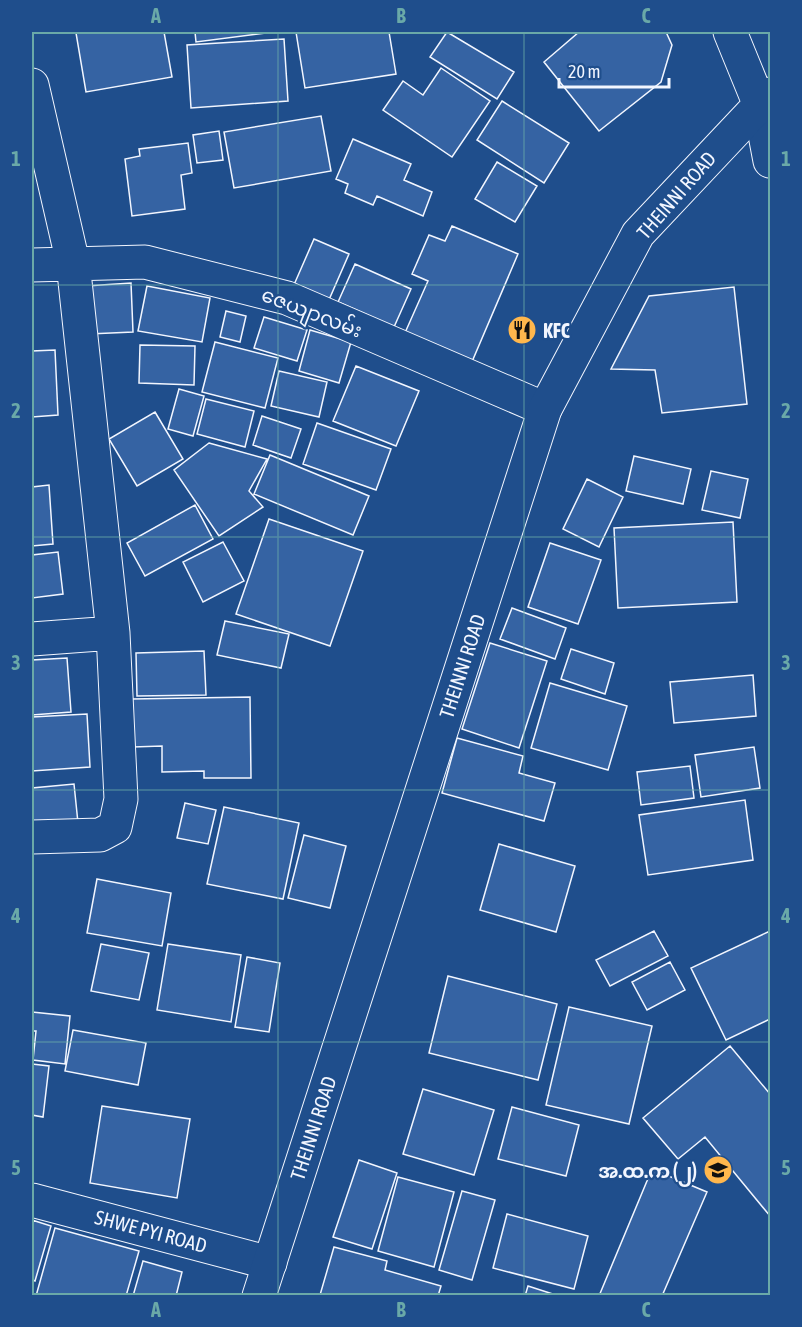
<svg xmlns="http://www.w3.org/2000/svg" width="802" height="1327" viewBox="0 0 802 1327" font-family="'Asap Condensed','Noto Sans Myanmar',sans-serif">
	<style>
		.building { fill: #3563a3; stroke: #f2f6ff; stroke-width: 1.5 }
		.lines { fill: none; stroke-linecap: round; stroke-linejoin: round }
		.street-casing { stroke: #f2f6ff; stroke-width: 35 }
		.secondary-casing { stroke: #f2f6ff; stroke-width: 35 }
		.street { stroke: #1f4e8c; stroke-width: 33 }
		.secondary { stroke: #1f4e8c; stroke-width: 33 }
		.grid { fill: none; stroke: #6aa9a8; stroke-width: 1.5; stroke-opacity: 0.55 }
		.labels { text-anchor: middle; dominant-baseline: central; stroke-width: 4.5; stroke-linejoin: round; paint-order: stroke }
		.street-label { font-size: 20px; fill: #f2f6ff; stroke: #1f4e8c }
		.poi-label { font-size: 20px; font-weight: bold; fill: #f2f6ff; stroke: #1f4e8c; text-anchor: start }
		.neatline { fill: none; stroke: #6aa9a8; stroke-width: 2 }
		.grid-label { font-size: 20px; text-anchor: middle; font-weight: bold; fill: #6aa9a8 }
	</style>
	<rect width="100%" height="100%" fill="#1f4e8c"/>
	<path class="building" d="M87 32H164L172 77 86 92 76 33Z
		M195 32H274L196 42Z
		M296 32H389L396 74 305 88Z
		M447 32 514 72 497 99 430 57Z
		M579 32H666L672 45 661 82 599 131 544 62Z
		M284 39 288 101 191 108 187 45Z
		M441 68 490 101 452 157 383 110 403 81 423 95Z
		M502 101 569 143 544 183 477 140Z
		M321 116 331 171 234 188 224 132Z
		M219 131 223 160 197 163 193 135Z
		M353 139 411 164 404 180 432 192 423 216 377 196 373 205 345 193 348 184 336 179Z
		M188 143 192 173 181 175 185 209 132 216 125 159 140 156 139 149Z
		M497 162 537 186 515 222 475 199Z
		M452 226 518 254 471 364 404 335 428 281 412 274 429 235 445 241Z
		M314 239 349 254 328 302 293 287Z
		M355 264 411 289 394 327 338 302Z
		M131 283 133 332 89 334 86 286Z
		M147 286 210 298 202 342 138 331Z
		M734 287 747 404 662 413 655 370 611 369 649 296Z
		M226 311 246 316 240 342 220 337Z
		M264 317 307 330 297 361 254 348Z
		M310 330 351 342 339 383 299 371Z
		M215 342 278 358 265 408 202 392Z
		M140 345 195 346 194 385 139 383Z
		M55 350 58 415 32 417V351Z
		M356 366 419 391 396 446 333 421Z
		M279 371 327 382 319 417 271 406Z
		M179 389 204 396 193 436 168 429Z
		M206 399 254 411 245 447 197 434Z
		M155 412 183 459 137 486 109 439Z
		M262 416 301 429 291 458 253 445Z
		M317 423 391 449 376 490 303 464Z
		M209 443 267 459 249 491 263 507 219 536 174 470Z
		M270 455 369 496 353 535 254 494Z
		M634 456 691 469 683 504 626 491Z
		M711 471 748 479 740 518 702 510Z
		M587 479 623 497 599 547 563 529Z
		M49 485 53 544 32 546V487Z
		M195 505 213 539 145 576 127 543Z
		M269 519 363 551 330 646 236 614Z
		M733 522 737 602 618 608 614 528Z
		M223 542 244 581 203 602 183 562Z
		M550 543 601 560 578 624 528 607Z
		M58 552 63 594 32 598V555Z
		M512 608 566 628 555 659 500 639Z
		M225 621 289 634 281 668 217 655Z
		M490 643 547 661 519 748 462 729Z
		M571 649 614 663 605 694 561 679Z
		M204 651 206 695 137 696 136 653Z
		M67 658 71 712 32 715V660Z
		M753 675 756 716 674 723 670 682Z
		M550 683 627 706 608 770 531 748Z
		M250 697 251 778H204V771L162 772V746L133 747 132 699Z
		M87 714 90 767 32 771V717Z
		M457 738 523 756 519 773 555 783 544 821 442 793Z
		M754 747 760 788 701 797 695 755Z
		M690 766 694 798 641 805 637 772Z
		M74 784 78 823 32 827V788Z
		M745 800 753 860 648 875 639 815Z
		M185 803 216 810 208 844 177 838Z
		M224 807 299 823 283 899 207 884Z
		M304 835 346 846 330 908 288 898Z
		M499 844 575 866 556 932 480 910Z
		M97 879 171 893 162 946 87 933Z
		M654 931 668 956 610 986 596 960Z
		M770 931V1019L726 1040 691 968Z
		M101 944 149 953 139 1000 91 991Z
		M168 944 241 955 231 1022 157 1010Z
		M247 957 280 963 269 1032 235 1027Z
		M670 962 685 990 647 1010 632 982Z
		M448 976 557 1004 538 1080 429 1053Z
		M569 1007 652 1026 629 1124 546 1105Z
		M32 1012 70 1016 65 1064 33 1060 36 1031H32Z
		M73 1030 146 1043 138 1085 65 1071Z
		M730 1046 770 1094V1216L705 1137 678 1159 643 1118Z
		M32 1064 49 1066 43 1117 32 1115Z
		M423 1089 494 1110 474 1175 403 1154Z
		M102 1106 190 1119 177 1198 90 1183Z
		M512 1107 579 1125 566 1176 498 1159Z
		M359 1160 397 1173 372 1249 333 1237Z
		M652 1169 707 1192 662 1296H599Z
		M398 1177 454 1192 434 1267 378 1251Z
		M462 1191 495 1200 472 1280 439 1270Z
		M507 1214 588 1236 574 1289 493 1268Z
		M32 1220 51 1226 35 1281 32 1280Z
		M55 1228 139 1251 126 1296H36Z
		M334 1247 387 1261 385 1270 441 1286 438 1296 320 1295Z
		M143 1261 182 1272 176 1296H133Z
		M528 1286 559 1296H525Z"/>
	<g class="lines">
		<g class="street-casing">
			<path id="street" d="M32 85 73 263 113 633 121 799 115 827 100 835 32 837
				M759 103 770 161
				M32 265 145 262 287 298 545 409
				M32 639 113 633
				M32 1200 270 1263"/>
		</g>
		<g class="secondary-casing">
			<path id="secondary" d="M730 32 759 103
				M259 1296 545 409 638 234 770 94"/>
		</g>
		<use href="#street" class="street"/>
		<use href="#secondary" class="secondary"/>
	</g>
	<path class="grid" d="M278 32V1296M524 32V1296M32 285H770M32 537H770M32 790H770M32 1042H770"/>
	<defs>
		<g id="restaurant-disc" transform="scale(1.5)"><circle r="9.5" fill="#ffb74d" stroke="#1f4e8c"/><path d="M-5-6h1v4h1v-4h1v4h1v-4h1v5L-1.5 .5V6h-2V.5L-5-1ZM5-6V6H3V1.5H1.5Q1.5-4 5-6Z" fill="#111"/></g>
		<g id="school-disc" transform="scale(1.5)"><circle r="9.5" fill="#ffb74d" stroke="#1f4e8c"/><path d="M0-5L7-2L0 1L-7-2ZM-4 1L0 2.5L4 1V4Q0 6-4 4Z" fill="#111"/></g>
	</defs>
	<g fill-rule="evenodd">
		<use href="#restaurant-disc" x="522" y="330"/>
		<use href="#school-disc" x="718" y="1170"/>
	</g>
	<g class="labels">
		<g class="street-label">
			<text transform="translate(676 195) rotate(-49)">THEINNI ROAD</text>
			<text transform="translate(312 312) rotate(21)">ဇေယျာလမ်း</text>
			<text transform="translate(462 666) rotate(-72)">THEINNI ROAD</text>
			<text transform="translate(313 1128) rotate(-72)">THEINNI ROAD</text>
			<text transform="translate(151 1231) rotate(15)">SHWE PYI ROAD</text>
		</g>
		<g class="poi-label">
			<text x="543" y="330">KFC</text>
			<text x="697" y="1170" text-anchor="end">အ.ထ.က (၂)</text>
		</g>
	</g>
	<rect width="802" height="1327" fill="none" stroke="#1f4e8c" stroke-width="66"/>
	<path d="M559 78v9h110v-9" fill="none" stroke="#f2f6ff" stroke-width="3"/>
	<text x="568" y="78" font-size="18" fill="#f2f6ff" stroke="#1f4e8c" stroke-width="4.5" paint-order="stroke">20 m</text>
	<rect x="33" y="33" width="736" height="1261" class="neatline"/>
	<g class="grid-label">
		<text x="156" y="23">A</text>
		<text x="401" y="23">B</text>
		<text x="646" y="23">C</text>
		<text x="16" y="166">1</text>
		<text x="786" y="166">1</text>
		<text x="16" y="418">2</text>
		<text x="786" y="418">2</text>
		<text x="16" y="670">3</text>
		<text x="786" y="670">3</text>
		<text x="16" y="923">4</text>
		<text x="786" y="923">4</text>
		<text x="16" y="1175">5</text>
		<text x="786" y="1175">5</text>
		<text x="156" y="1317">A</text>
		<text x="401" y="1317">B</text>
		<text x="646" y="1317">C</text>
	</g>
</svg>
